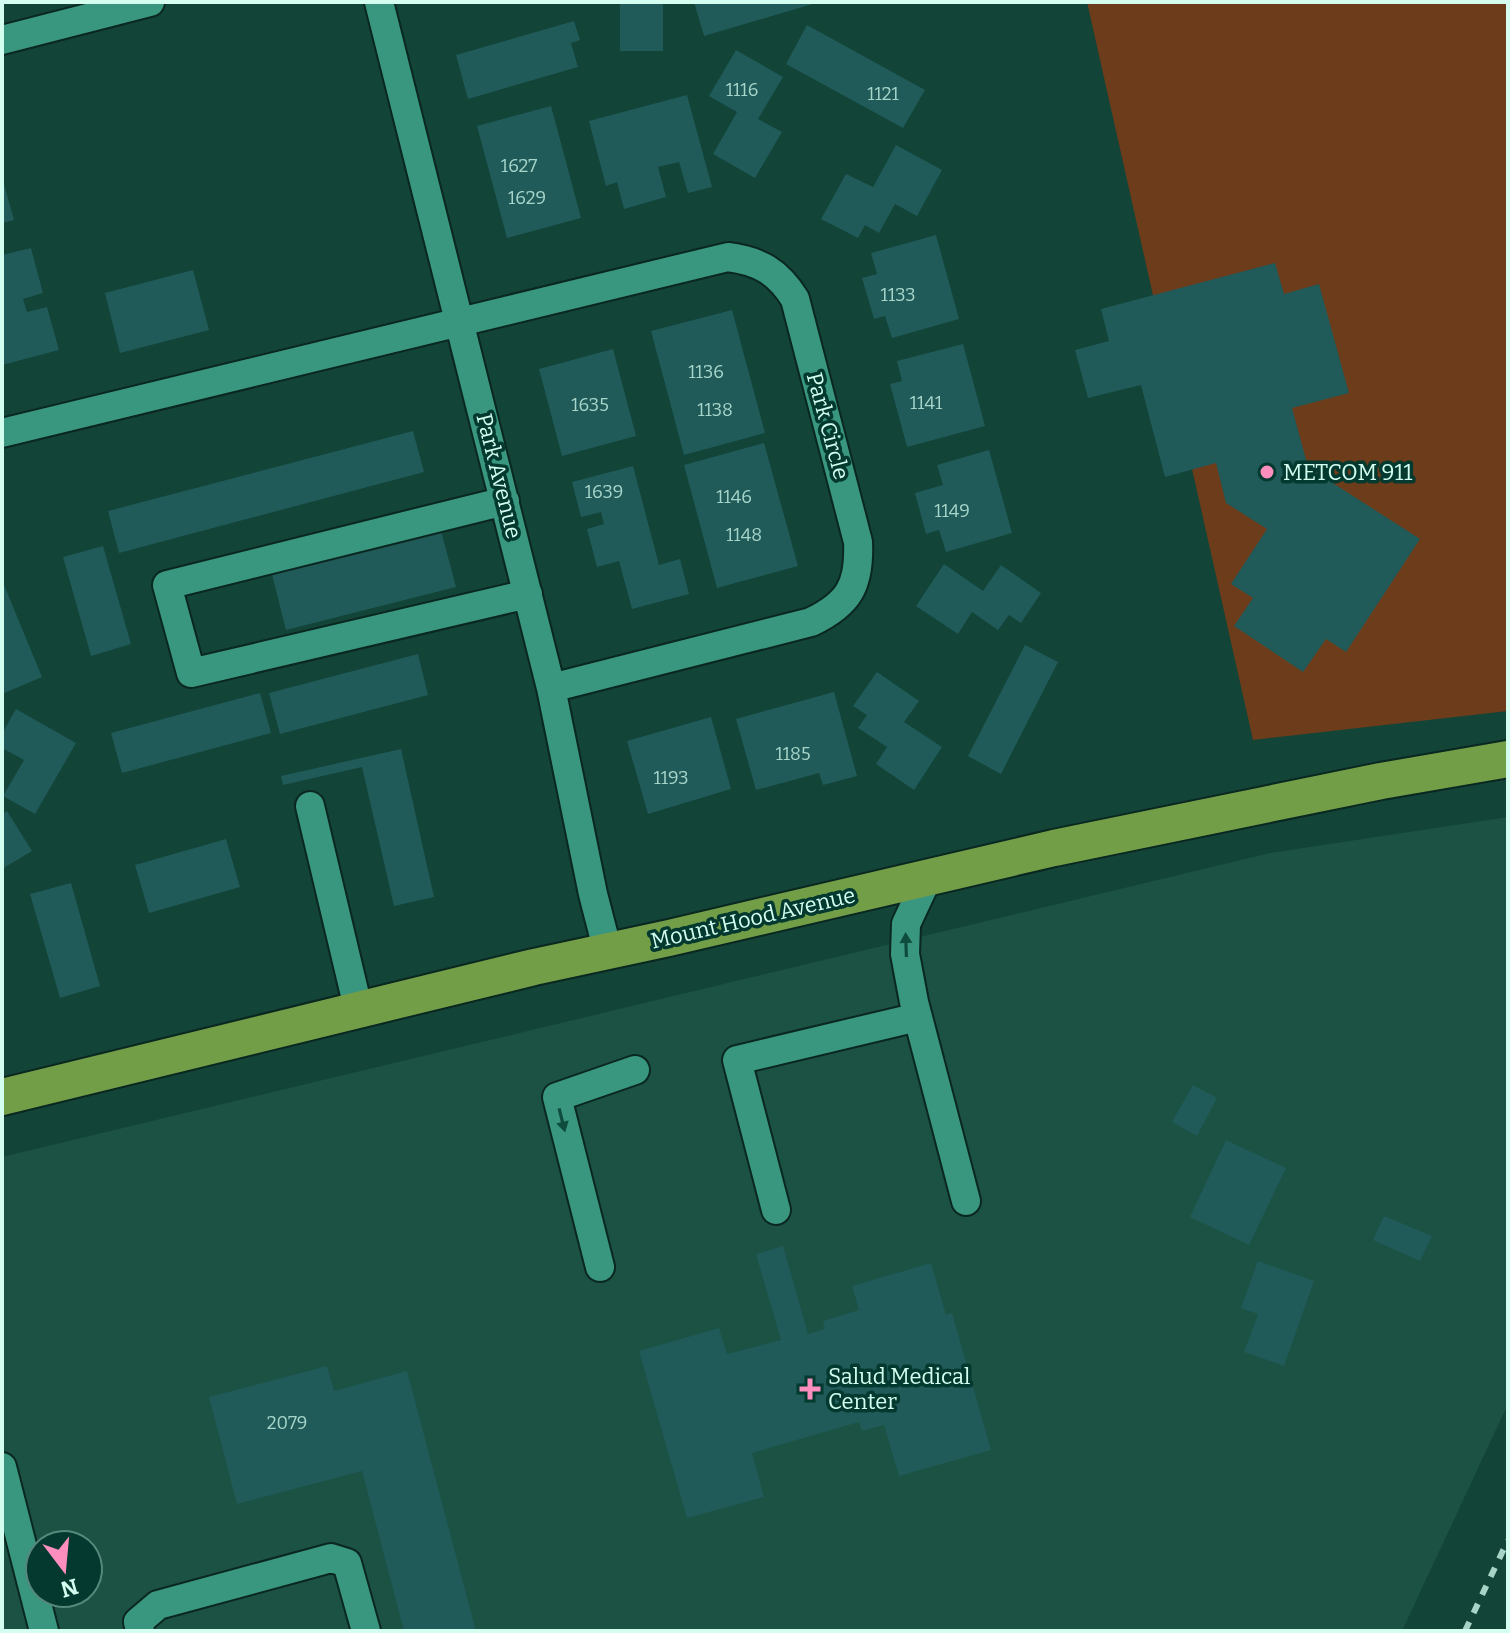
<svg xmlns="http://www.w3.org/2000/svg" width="1510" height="1633" viewBox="0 0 1510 1633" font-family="Bitter,serif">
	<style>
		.built { fill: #1b5244; fill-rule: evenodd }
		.green { fill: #6c3c1b }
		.building { fill: #205a59 }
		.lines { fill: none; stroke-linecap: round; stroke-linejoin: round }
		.minor-casing { stroke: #0a2720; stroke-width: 32 }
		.major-casing { stroke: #0a2720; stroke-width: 40 }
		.minor { stroke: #39967f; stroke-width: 28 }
		.major { stroke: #739e48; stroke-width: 36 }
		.rail { stroke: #a7d4c6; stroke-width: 6; stroke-dasharray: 10 10; stroke-linecap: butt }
		.oneway { fill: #0e4c3e }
		.poi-dot { fill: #fd8ebe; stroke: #03392e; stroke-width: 3 }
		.labels { text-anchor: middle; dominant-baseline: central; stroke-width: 7; stroke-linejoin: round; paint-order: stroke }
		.number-label { font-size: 18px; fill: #a6d5ca }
		.street-label { font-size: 22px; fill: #d3fef0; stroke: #03392e }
		.poi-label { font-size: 22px; fill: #d3fef0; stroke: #03392e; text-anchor: start }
	</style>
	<rect width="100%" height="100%" fill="#124438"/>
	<path class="built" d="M1508 817V1404L1402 1631H2V1157L1270 853ZM40 1545H88V1593H40Z"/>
	<path class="green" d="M1087 2H1508V711L1253 740Z"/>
	<path class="building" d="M620 2H663V51H620Z
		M694 2H816V3L704 36Z
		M574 21 580 40 571 43 578 67 468 99 456 55Z
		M807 25 925 90 903 128 786 64Z
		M736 50 783 77 758 119 782 132 755 178 713 154 737 112 709 96Z
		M687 95 712 187 688 193 679 162 658 167 666 197 624 209 617 182 606 186 589 121Z
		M551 106 581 218 507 238 477 126Z
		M896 145 942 170 917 216 895 204 879 233 865 225 858 238 821 219 846 174 873 187Z
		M2 177 14 220 2 223Z
		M936 235 959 319 892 338 885 316 874 319 862 278 877 274 871 253Z
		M31 248 43 293 23 299 27 312 47 307 59 350 2 365V255Z
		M1275 263 1284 294 1319 284 1349 393 1292 408 1308 467 1420 539 1346 652 1326 639 1303 672 1234 626 1253 598 1231 584 1267 529 1226 503 1216 463 1165 477 1141 385 1088 398 1075 350 1109 341 1101 309Z
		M193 270 209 330 120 353 105 293Z
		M732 310 765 433 684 455 651 331Z
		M963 344 985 426 907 447 890 384 902 381 897 361Z
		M613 349 636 436 562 456 539 369Z
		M413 431 424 472 119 553 108 511Z
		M764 443 798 566 717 588 684 465Z
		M989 450 1012 533 946 552 939 530 926 534 915 493 943 485 937 465Z
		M633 466 659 565 680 559 689 594 632 609 619 561 597 567 587 529 604 524 601 512 581 517 572 482Z
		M440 527 456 587 286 630 271 570Z
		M103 546 131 644 91 656 63 557Z
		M944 564 983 591 1001 565 1041 593 1021 623 1009 615 998 630 972 612 958 634 916 606Z
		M2 580 42 677 2 694Z
		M1025 645 1058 662 1001 774 968 756Z
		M418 654 428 695 280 734 269 693Z
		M877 672 919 701 904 722 942 747 914 790 876 764 887 747 858 728 867 715 853 706Z
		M834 692 857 776 823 785 819 773 756 790 736 719Z
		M260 693 271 733 122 773 111 733Z
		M16 709 76 743 35 814 3 796 24 760 2 748V734Z
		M711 717 731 789 648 814 627 741Z
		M401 749 434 897 394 906 362 767 283 785 281 776Z
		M7 811 32 851 2 869V814Z
		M226 839 240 887 149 913 135 865Z
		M71 883 100 986 60 998 30 894Z
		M1193 1085 1217 1098 1197 1136 1172 1122Z
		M1226 1140 1286 1168 1249 1245 1190 1217Z
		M1384 1216 1432 1236 1420 1261 1373 1240Z
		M783 1246 808 1334 825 1329 823 1321 859 1310 852 1286 931 1263 946 1315 952 1313 991 1450 899 1476 884 1425 862 1431 859 1422 752 1453 764 1497 687 1518 639 1351 719 1328 727 1354 781 1340 756 1254Z
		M1258 1261 1314 1281 1284 1366 1244 1352 1258 1314 1241 1308Z
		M327 1366 334 1391 407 1371 476 1631H404L362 1471 237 1504 209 1397Z"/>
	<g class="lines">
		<g class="minor-casing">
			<path id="minor" d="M379 2 551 688 593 894 608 952
				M2 40 150 2
				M2 433 728 257C760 261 778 272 795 299L858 542C860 585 849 604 811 622L551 688
				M505 501 167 585 191 673 528 594
				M310 806 359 1012
				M928 877 906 924 905 954 914 1002 966 1201
				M776 1210 737 1060 918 1017
				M600 1267 557 1097 635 1070
				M2 1467 44 1631
				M140 1631 138 1622 158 1605 331 1558 347 1563 366 1631"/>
		</g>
		<g class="major-casing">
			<path id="major" d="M2 1097 534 967 669 938 1054 848 1381 781 1508 759"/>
		</g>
		<use href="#minor" class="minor"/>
		<use href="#major" class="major"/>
		<path class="rail" d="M1465 1631 1508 1540"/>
	</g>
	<defs><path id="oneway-solid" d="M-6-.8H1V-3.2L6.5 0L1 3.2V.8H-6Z" transform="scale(2)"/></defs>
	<g class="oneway">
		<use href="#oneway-solid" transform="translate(906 945) rotate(-92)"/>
		<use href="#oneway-solid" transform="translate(562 1120) rotate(76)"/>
	</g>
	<g class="poi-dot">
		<circle cx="1267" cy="472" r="8"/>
		<path d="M806 1377h8v8h8v8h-8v8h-8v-8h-8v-8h8z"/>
	</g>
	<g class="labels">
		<g class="number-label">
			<text x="742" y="90">1116</text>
			<text x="883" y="94">1121</text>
			<text x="519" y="166">1627</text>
			<text x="527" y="198">1629</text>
			<text x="898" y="295">1133</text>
			<text x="706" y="372">1136</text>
			<text x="926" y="403">1141</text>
			<text x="590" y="405">1635</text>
			<text x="715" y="410">1138</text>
			<text x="604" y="492">1639</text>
			<text x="734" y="497">1146</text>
			<text x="952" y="511">1149</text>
			<text x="744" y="535">1148</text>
			<text x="793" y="754">1185</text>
			<text x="671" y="778">1193</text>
			<text x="287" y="1423">2079</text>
		</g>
		<g class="street-label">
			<text transform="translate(828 426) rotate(75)">Park Circle</text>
			<text transform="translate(499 476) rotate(76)">Park Avenue</text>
			<text transform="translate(753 918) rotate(-13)">Mount Hood Avenue</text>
		</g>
		<g class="poi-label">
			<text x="1283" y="472">METCOM 911</text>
			<text x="828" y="1376">Salud Medical<tspan x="828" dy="25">Center</tspan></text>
		</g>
	</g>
	<rect width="1510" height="1633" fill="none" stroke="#d3fef0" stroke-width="8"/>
	<g transform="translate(64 1569) rotate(164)"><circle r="38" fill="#03392e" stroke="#56887c" stroke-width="2"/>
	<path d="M0-6L14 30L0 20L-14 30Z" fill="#fd8ebe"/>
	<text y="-12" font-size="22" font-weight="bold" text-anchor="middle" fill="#d3fef0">N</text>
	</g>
</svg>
